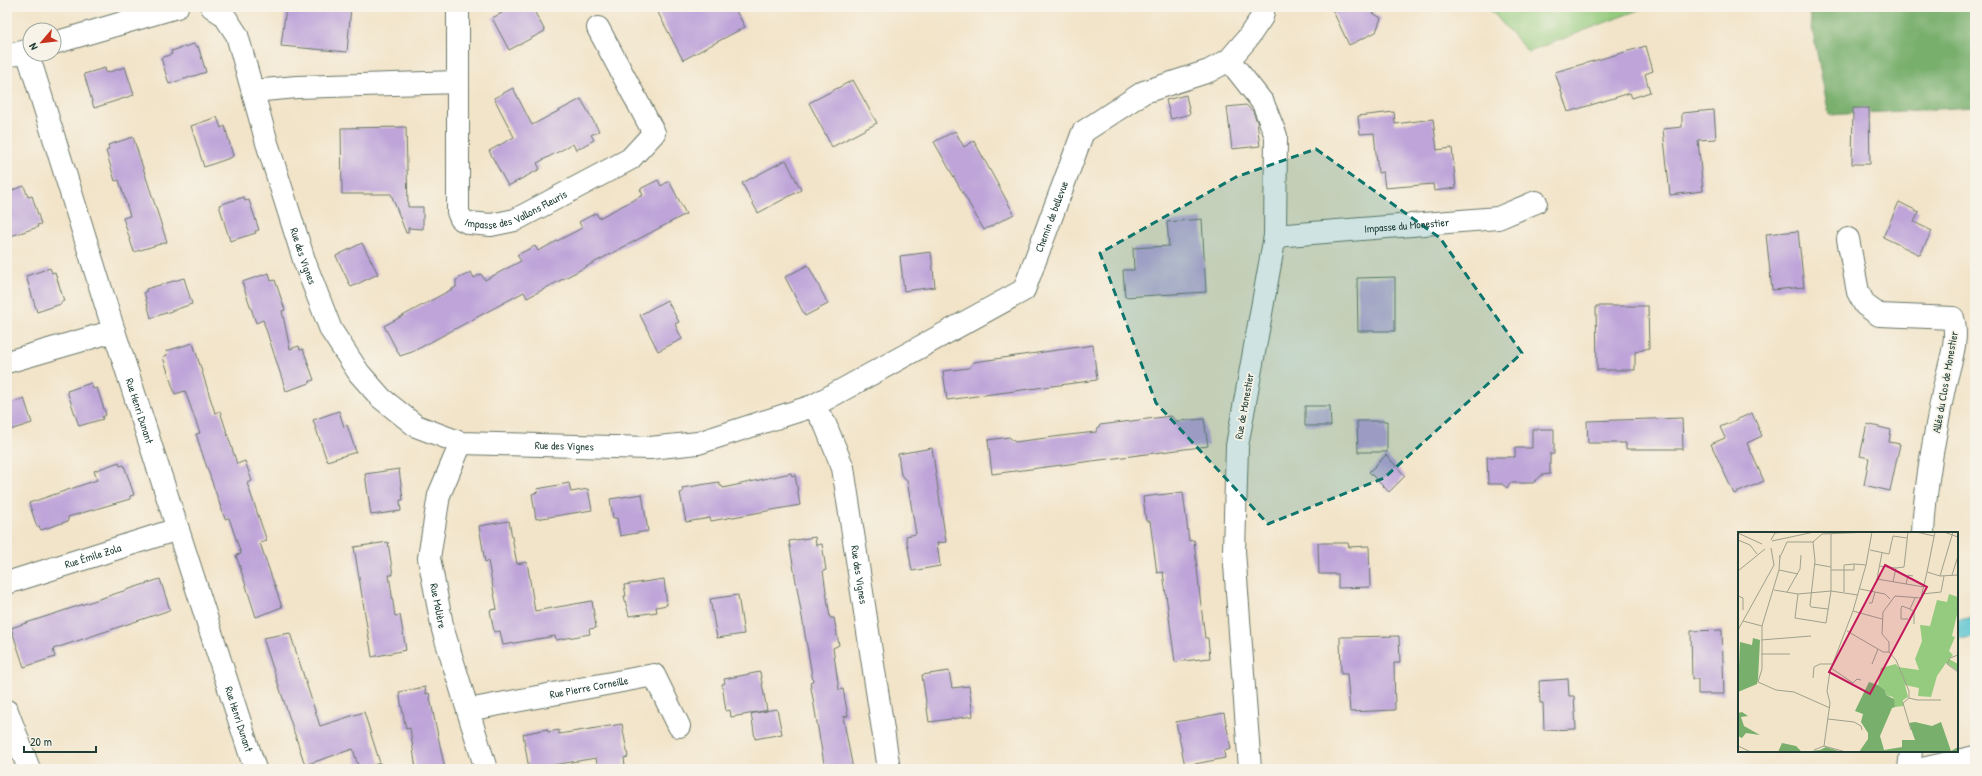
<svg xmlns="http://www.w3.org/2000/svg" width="1982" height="776" viewBox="0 0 1982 776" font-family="'Patrick Hand',sans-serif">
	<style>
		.green { fill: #95cb7e; stroke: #5a8459 }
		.forest { fill: #78af6d; stroke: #4c7650 }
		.water { fill: #56c2d0; stroke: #3a8082 }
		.building { fill: #bea4d9 }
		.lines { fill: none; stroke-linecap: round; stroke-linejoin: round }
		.minor-casing { stroke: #697768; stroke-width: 24 }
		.minor { stroke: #fff; stroke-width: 22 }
		.marked { fill: #0f766e; fill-opacity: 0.2; stroke: #0f766e; stroke-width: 3; stroke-dasharray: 8 5; stroke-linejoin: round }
		.labels { text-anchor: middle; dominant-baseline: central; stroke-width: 3.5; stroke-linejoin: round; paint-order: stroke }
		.street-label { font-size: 11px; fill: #1f3d34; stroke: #f7f3e8 }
		.inset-road { fill: none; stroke: #9ea18d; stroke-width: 1 }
		.view { fill: #c2185b; fill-opacity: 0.15; stroke: #c2185b; stroke-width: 2 }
		.inset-edge { fill: none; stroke: #1f3d34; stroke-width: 2 }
	</style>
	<rect width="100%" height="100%" fill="#f7f3e8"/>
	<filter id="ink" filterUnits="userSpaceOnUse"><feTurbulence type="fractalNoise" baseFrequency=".025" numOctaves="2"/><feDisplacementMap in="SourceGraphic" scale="8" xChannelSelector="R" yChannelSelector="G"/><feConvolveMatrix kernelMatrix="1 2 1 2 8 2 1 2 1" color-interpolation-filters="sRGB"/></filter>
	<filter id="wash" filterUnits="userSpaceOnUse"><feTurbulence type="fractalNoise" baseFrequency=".012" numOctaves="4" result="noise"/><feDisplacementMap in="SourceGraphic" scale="16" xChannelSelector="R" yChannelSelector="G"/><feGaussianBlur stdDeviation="0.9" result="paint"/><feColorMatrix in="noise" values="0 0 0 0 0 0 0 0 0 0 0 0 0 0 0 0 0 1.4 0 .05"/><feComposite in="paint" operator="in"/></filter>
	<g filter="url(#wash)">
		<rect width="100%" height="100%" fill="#f2e4c9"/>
		<path class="green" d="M1488 7H1646L1528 52Z"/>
		<path class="forest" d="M1808 7H1975V107L1829 115Z"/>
		<path class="water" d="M1975 617V638L1957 640V620Z"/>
		<g id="blocks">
			<path class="building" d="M286 7H351L347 52 281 46Z
				M499 7H532L545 31 509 50 492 18 502 13Z
				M655 7H734L745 27 683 60Z
				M1331 7H1371L1373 13 1381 18 1376 32 1349 45Z
				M194 44 196 47 198 46 206 72 169 84 161 58 172 54 171 51Z
				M1646 46 1653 71 1645 74 1650 92 1632 98 1630 93 1568 112 1555 72Z
				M125 67 134 95 94 108 84 74 105 68 106 73Z
				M853 80 877 123 832 147 809 103Z
				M513 88 532 125 581 99 599 131 591 135 594 140 576 150 573 144 537 163 540 169 508 186 489 151 514 137 494 98Z
				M1186 95 1190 114 1171 119 1166 100Z
				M1246 105 1253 111 1257 122 1260 146 1232 149 1227 107Z
				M1853 108H1869L1870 164H1852Z
				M1714 110 1716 139 1698 140 1703 191 1670 195 1663 129 1682 127V113Z
				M1394 112 1395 124 1433 119 1437 150 1452 148 1456 188 1434 191 1433 184 1385 188 1383 172 1378 173 1374 133 1360 134 1358 116Z
				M217 117 221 128 225 126 233 156 230 158 204 167 191 126Z
				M406 127 408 207H423V229L408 228V233H406L391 194H342L341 128Z
				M955 131 964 147 974 141 1014 214 984 230 934 142Z
				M133 137 167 242 134 252 123 218 130 216 119 180 115 181 106 151 109 149 108 145Z
				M786 160 801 190 758 213 742 183Z
				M658 180 661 186 669 181 686 214 527 298 524 292 412 352 400 356 384 326 456 287V280L471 272 474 278 481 274 485 280 521 261 517 255 535 246 538 251 582 228 579 222 596 213 599 218 643 195 640 189Z
				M24 186 28 197 32 196 41 224 37 225 38 227 11 236 7 224V192Z
				M244 197 245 201 249 200 259 230 255 231 256 233 230 241 219 205Z
				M1899 202 1919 212 1914 222 1932 231 1920 255 1883 237Z
				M1202 219 1206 292 1125 297 1123 270H1134L1133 248 1169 246 1167 222Z
				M1798 231 1804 287 1772 290 1766 234Z
				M362 243 378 274 351 287 336 256Z
				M931 252 935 287 904 291 900 256Z
				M808 265 828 304 805 316 785 277Z
				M50 268 52 273 55 272 64 301 61 302V304L37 312 26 276Z
				M269 273 271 281 275 280 285 310 282 311 290 349 299 346 300 350 303 349 314 380 310 381V383L286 391 263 320 256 323 242 282Z
				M1395 277V331H1358L1357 278Z
				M184 278 192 304 151 318 144 292 147 291 146 289Z
				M667 300 679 322 675 324 682 339 658 351 640 315Z
				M1596 306H1648L1649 348 1635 352V370H1597Z
				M193 343 215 413 220 411 237 464 245 461 252 481 247 483 267 541 260 543 282 607 256 617 236 555 241 554 229 518 225 519 204 459 196 434 200 433 185 391 175 394 163 357 167 355 166 351Z
				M1093 345 1097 380 947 400 943 371 969 368 974 362Z
				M91 383 93 389 97 388 106 415 102 417 103 419 79 426 67 391Z
				M24 398 32 423 7 431V405Z
				M1305 406H1330L1331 426H1305Z
				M339 411 344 427 347 425 356 452 327 461 313 420Z
				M1752 413 1762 436 1747 443 1764 481 1734 494 1711 444 1725 438 1720 427Z
				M1171 416 1177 421 1204 419 1208 446 992 474 988 440 1009 437 1015 442 1069 435 1096 432 1100 425Z
				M1682 418 1683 449H1626V443H1588L1587 421Z
				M1357 421H1387V452H1358Z
				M1867 424 1891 430 1889 442 1900 444 1890 491 1864 485 1869 458 1860 456Z
				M1532 429H1554V454H1550V474L1542 475 1533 483H1510L1507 488 1502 484H1488L1487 457H1515V448H1532Z
				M932 448 946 542 937 543 940 566 912 571 906 536 916 534 907 480 901 475 898 454Z
				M1386 455 1405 476 1389 492 1369 472Z
				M119 462 120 466 124 465 134 495 130 496V499L68 517V521L41 530 39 526 37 527 29 503 97 480 94 471Z
				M399 469 403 500H400L401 511 371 515 365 474Z
				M791 473 792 476 795 475 800 505 711 521 710 518 686 522 680 493 683 492 682 488 719 482 720 486H722L723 488Z
				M569 483 571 492 588 489 592 510 536 519 532 494 538 492 537 489Z
				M1183 492 1189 541 1194 540 1200 597 1205 638H1208L1210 658 1175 662 1163 572 1157 573 1150 521H1146L1143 497Z
				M642 494 648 531 620 536 617 518H613L610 499Z
				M509 521 517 564 527 562 535 611 592 601 596 628 589 629 590 634 556 640 555 636 503 645 500 631 494 632 490 610 497 609 488 561 485 562 479 526Z
				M815 537 816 545 822 544 826 570 823 571 830 618H834L839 645 833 648 839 690 843 689 848 716 843 717 853 769H825L810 682 813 681 789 541Z
				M388 542 393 575H389L395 616 400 615 406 650 372 657 354 547Z
				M1318 543H1348L1349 547 1369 546 1370 587 1338 588V574H1319Z
				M160 579 170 610 53 649 55 657 24 667 11 628Z
				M664 579 667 605 656 607 657 612 629 616 624 596H626L624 585Z
				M738 595 744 634 717 638 710 599Z
				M1722 630 1724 694H1698V679H1692L1691 631Z
				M290 633 320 726 364 712 380 763 359 769 353 749 305 765 263 638Z
				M1399 636 1400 663H1394L1395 710 1350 712 1347 674H1341L1340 637Z
				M949 671 952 688 969 686 973 716 929 722 922 675Z
				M760 672 767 711 731 717 730 710 726 711 722 684 725 683 724 679Z
				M1568 679 1569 696H1574L1576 729 1544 730 1543 703H1540L1539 681Z
				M425 687 426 694 429 693 445 769H416L410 728 406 729 399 692Z
				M777 709 782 734 755 739 751 713Z
				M1224 713 1231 749 1224 751 1225 758 1185 766 1176 722Z
				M622 724 628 757 624 758 625 767 598 769 596 758 529 769 523 734 547 729 548 732 559 730V734Z"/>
		</g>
	</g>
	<g filter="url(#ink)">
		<use href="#blocks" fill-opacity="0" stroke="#697768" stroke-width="1"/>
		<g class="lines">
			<g class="minor-casing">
				<g id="minor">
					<path id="s1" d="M212 7 224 15 237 35 267 143 305 263 331 330 359 373 381 398 416 426 461 443 650 448 698 443 813 406 1024 290 1083 132 1144 92 1209 71 1229 60 1247 39 1262 17 1264 7"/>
					<path d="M54 43 177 7"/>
					<path id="s2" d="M27 51 114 331 255 769"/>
					<path d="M7 56 30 50"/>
					<path d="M1229 60 1263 103 1276 136 1275 236 1237 446 1234 551 1250 769"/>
					<path d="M458 82V7"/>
					<path id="s3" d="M253 91 297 87 458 82V212L461 219 469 223 491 225 515 220 630 159 654 133 598 28"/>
					<path id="s4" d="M1275 236 1498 218 1536 202"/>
					<path d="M1848 239 1858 292 1865 305 1879 315 1953 318C1960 341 1947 370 1943 393 1934 440 1925 486 1923 533"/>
					<path d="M7 362 114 331"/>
					<path id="s5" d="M813 406 825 424 843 468 889 769"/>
					<path id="s6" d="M461 443 439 495 429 558 443 630 486 769"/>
					<path id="s7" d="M7 583 178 529"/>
					<path id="s8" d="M468 710 654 675 679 726"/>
					<path d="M7 711 29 769"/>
					<path d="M1909 769 1911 751"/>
					<path d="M1922 769 1975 757"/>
				</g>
			</g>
			<use href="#minor" class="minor"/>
		</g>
	</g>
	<path class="marked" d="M1316 149 1440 238 1522 353 1384 478 1268 524 1156 403 1100 253 1236 177Z"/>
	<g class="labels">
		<g class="street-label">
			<text stroke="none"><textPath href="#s3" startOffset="402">Impasse des Vallons Fleuris</textPath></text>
			<text stroke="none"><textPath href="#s1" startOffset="1203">Chemin de bellevue</textPath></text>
			<text stroke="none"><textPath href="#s4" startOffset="132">Impasse du Monestier</textPath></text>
			<text stroke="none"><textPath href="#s1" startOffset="269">Rue des Vignes</textPath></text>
			<text transform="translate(1945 382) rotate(-80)">Allée du Clos de Monestier</text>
			<text transform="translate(1244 406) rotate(-80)">Rue de Monestier</text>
			<text stroke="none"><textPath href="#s2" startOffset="377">Rue Henri Dunant</textPath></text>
			<text stroke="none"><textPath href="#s1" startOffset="629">Rue des Vignes</textPath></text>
			<text stroke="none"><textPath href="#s7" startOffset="90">Rue Émile Zola</textPath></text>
			<text stroke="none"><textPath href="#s5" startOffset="177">Rue des Vignes</textPath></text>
			<text stroke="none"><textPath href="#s6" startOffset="169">Rue Molière</textPath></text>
			<text stroke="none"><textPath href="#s8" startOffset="123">Rue Pierre Corneille</textPath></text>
			<text stroke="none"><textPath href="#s2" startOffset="701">Rue Henri Dunant</textPath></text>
		</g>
	</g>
	<g transform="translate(1738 532)">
		<rect width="220" height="220" fill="#f2e4c9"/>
		<path d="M211 62 220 65V78L214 104 217 105 211 119 215 123 211 127 220 132V139L208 131 199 144 193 165 180 164 181 156 167 153 170 165 165 168V174L157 175 155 165 148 163 147 158 140 153 143 136 158 132 160 135 181 138 177 127 184 109 182 93 192 94 199 68 209 70Z" fill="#95cb7e"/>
		<path d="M15 106 22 108 20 147 19 152 0 160 2 110 14 113ZM131 150 140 153 147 158 148 163 156 167 157 175 154 176 142 204 146 218 164 215V208H177L171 191 177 190 194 194 203 190 213 219 220 215V220H121L130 207V201L123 190 125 182 117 179ZM4 180 10 184 3 185 6 194 22 203 8 201 4 206 0 204V181ZM44 211 58 214 64 220 82 218 88 215 104 220H40Z" fill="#78af6d"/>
		<path class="inset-road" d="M178 0 196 4M206 0 220 5M0 1 24 12M0 8 12 13 19 22M33 8 37 1 49 0M34 9 76 0M75 10 77 29 72 73 73 75 90 77M75 10 84 2 133 0M132 18 151 22 155 4 169 6M144 21 139 47 186 55M43 23 49 10H75M42 26V23L41 38 24 94V137L20 150 38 158 56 160 92 176M76 32 93 35M116 32 128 33M141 34 158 36 155 50M158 36 166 35 170 0M41 38 60 42M93 38H116V32L106 33V60M0 39 27 17M189 40 197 0M214 43 220 24M202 44 215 0M168 52 170 43 175 44M122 57 147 62 152 67M36 58 60 62 93 59 120 63M49 60 62 37 63 23M60 62 57 86 88 91 93 59V2M184 62 203 60 206 44M0 64 5 66V78M131 71H134L137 60M172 77 176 80V92M115 79 144 87M170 87H163V77L164 74 172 77 177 66M5 89 24 94M0 98 36 33 33 16M109 99 145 120H151M23 108 73 104M23 122H52M220 123 212 126 209 132 220 140M134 132 140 117M93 136 115 151 119 147 123 148M75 146 76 135 82 132H94M171 166V159L158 128 151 120V110L144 102 145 80 157 64 183 66 189 40 202 44 220 43M171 166 165 171 173 198M171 166 179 168H203M90 187 116 190 123 194 124 198M0 214 13 220M86 214 108 220M76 218 86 214 92 171 89 159 92 139 115 79 128 33 134 0"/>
		<path class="view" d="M147 33 189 55 132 162 91 140Z"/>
		<rect width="220" height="220" class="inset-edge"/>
	</g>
	<rect width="1982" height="776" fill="none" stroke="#f7f3e8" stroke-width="24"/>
	<g transform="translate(42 42) rotate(242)"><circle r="19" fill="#f7f3e8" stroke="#a1aaa0"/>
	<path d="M0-3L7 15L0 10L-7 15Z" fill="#c8321e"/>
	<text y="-6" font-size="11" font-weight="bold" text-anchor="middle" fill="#1f3d34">N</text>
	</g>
	<path d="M24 746v6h72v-6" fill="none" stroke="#1f3d34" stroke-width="2"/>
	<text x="30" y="746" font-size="12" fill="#1f3d34" stroke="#f7f3e8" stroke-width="3" paint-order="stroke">20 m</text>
</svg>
